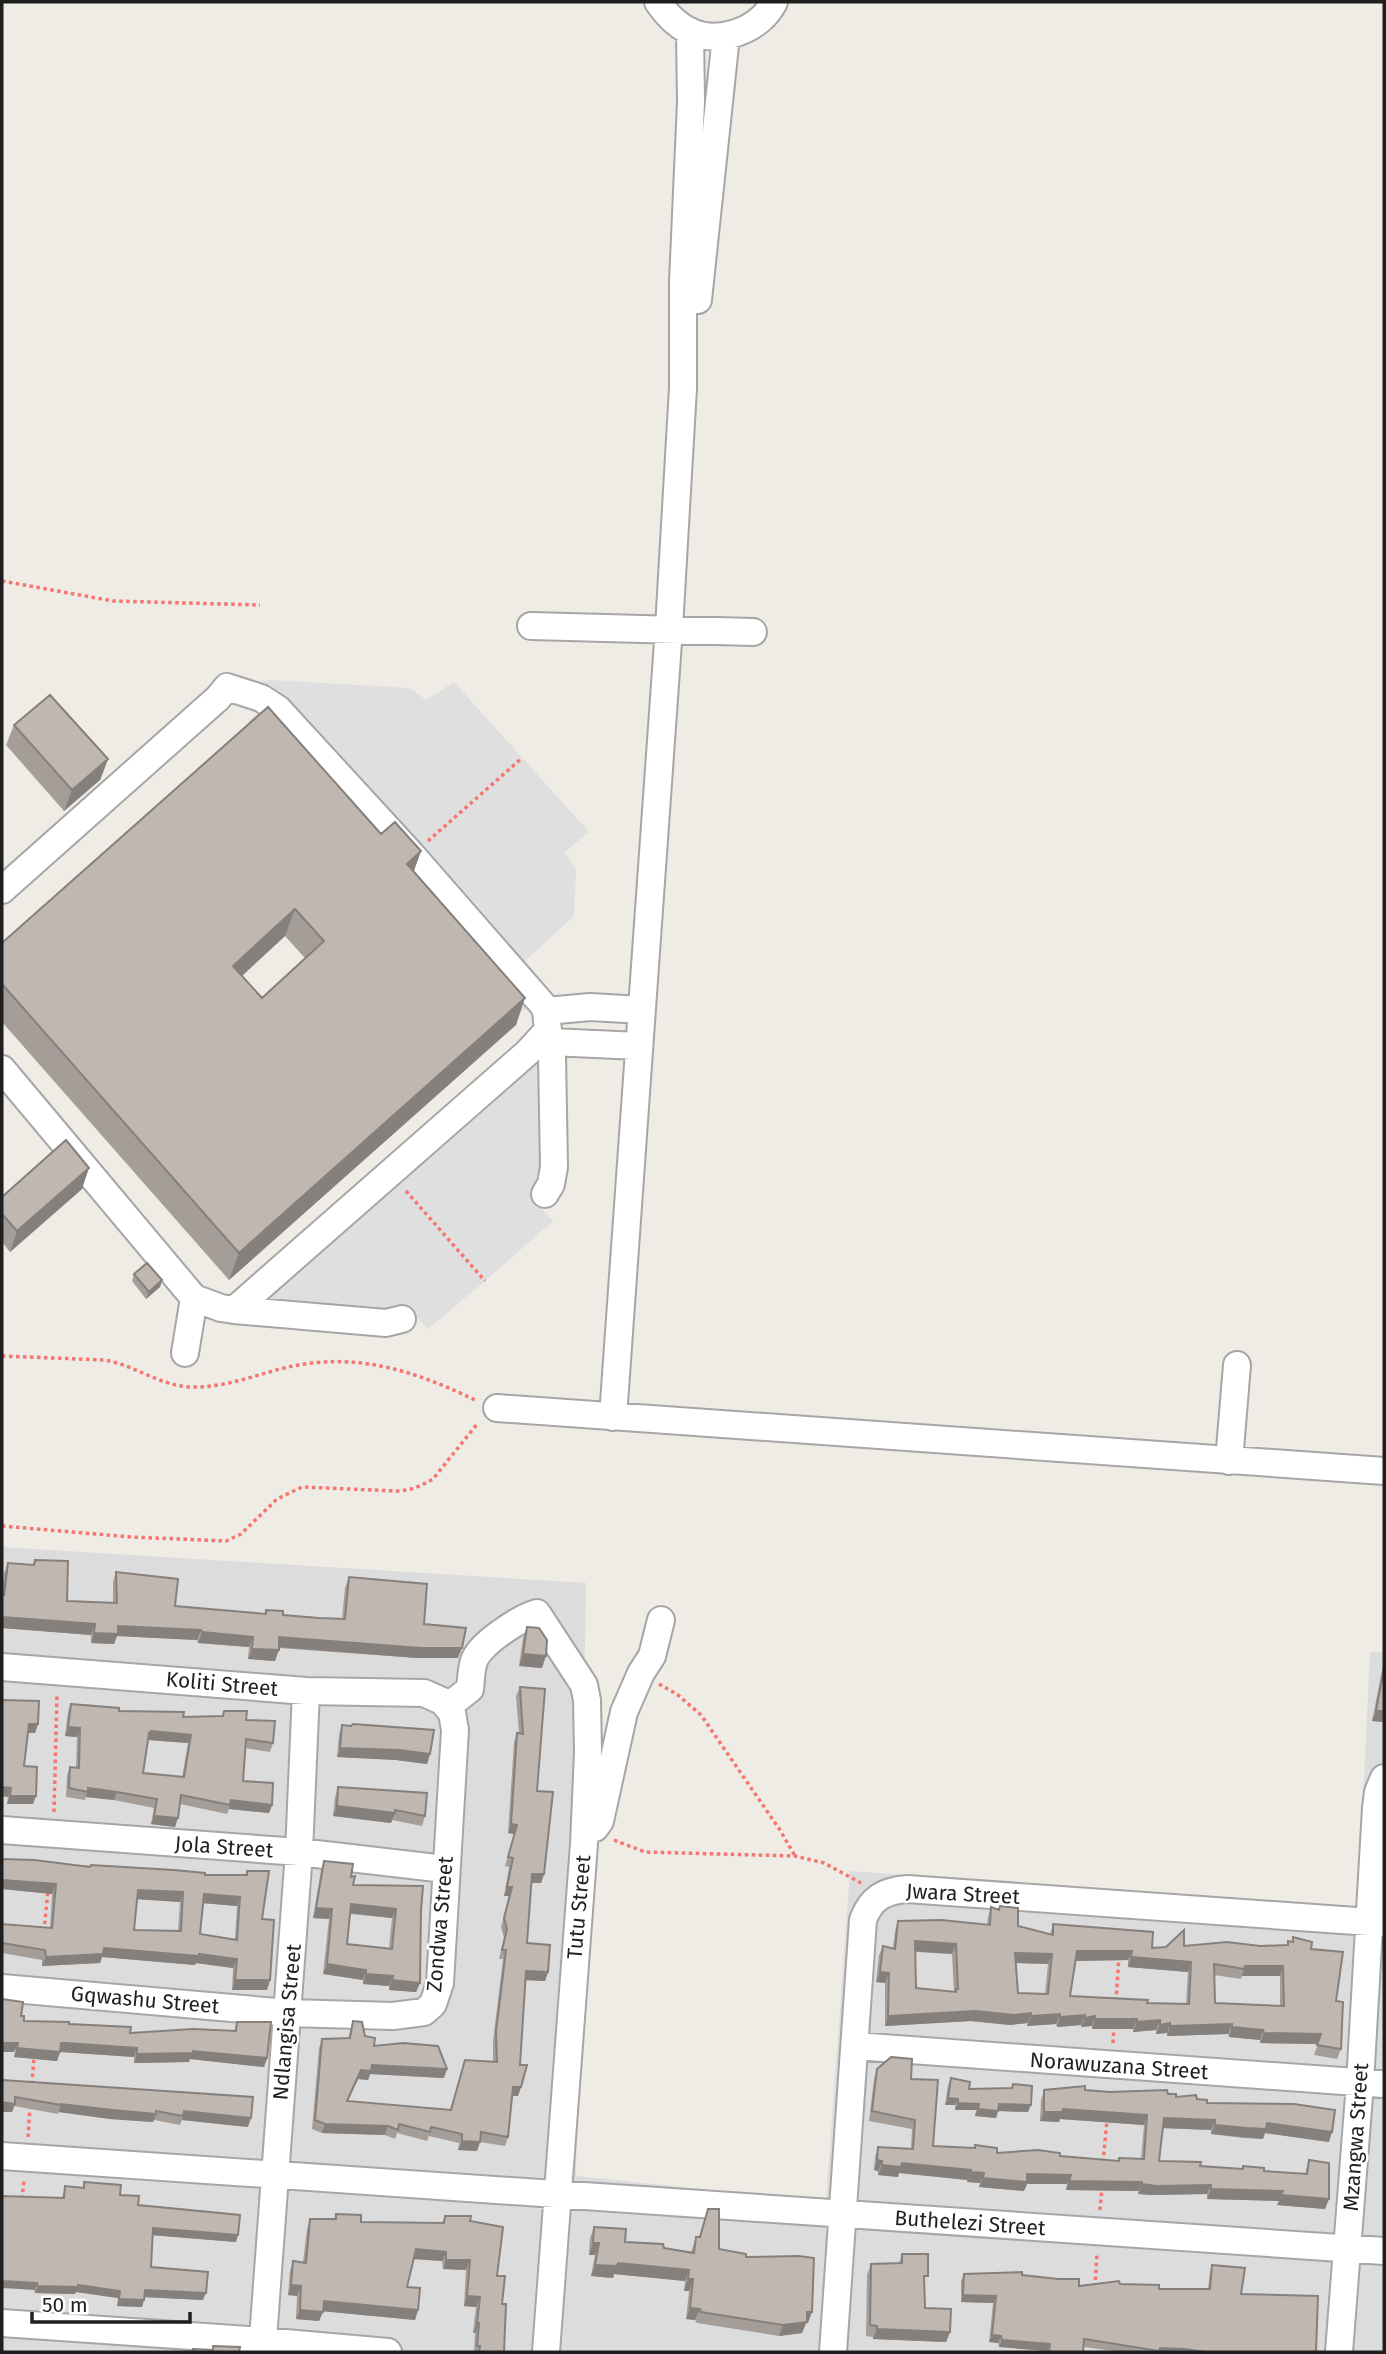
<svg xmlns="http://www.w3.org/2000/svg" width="1386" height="2354" viewBox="0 0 1386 2354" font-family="'Fira Sans',sans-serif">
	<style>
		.residential { fill: #dddcdc }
		.parking { fill: #dfdfdf }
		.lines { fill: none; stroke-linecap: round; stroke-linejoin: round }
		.minor-casing { stroke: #a6a6a6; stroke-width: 30 }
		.path { stroke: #f6766f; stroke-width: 3.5; stroke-dasharray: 3.5 3.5; stroke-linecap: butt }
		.minor { stroke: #fff; stroke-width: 26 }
		.wall { fill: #a59d98; fill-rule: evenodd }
		.shaded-wall { fill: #86807c }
		.building { fill: #c0b7b1; stroke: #86807c; stroke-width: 2; fill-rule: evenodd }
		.labels { text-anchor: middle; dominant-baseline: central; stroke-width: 5; stroke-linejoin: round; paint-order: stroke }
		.street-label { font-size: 21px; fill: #1f1f1f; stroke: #fff }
	</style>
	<rect width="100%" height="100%" fill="#efebe5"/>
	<path class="residential" d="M2 1547 586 1583 576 2176 826 2202 850 1871 1358 1909 1370 1652H1384V2352H2Z"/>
	<path class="parking" d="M270 680 410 688 426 700 454 682 589 832 564 853 576 868 574 916 513 972 538 1001 510 1019 258 734 248 721 272 701 246 686Z
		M547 1040 552 1166 535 1201 553 1221 485 1281 428 1329 410 1310 400 1318 239 1308Z"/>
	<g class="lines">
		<g class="minor-casing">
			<path id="minor" d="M658 2C666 14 675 24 689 31 719 45 759 31 774 2
				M698 300 726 36
				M531 626 753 632
				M2 890 218 698 227 687 261 698 278 709 412 855 543 1005 546 1011 548 1030 527 1053 234 1310
				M546 1011 590 1007 642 1010
				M551 1042 639 1046
				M2 1069 194 1298 221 1308 234 1310 386 1323 402 1319
				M545 1194 551 1184 554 1167 552 1056 548 1030
				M185 1353 194 1298
				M497 1408 1384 1471
				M613 1417 669 628 683 388V282L691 102 690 31
				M1229 1461 1237 1365
				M2 1667 306 1691 424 1693 442 1701 452 1713 455 1730 440 1983 433 2004 424 2012 393 2016 289 2013 2 1988
				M447 1707 470 1689C471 1680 471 1670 474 1661 479 1644 520 1618 537 1613L584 1685 587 1700 588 1752 584 1844 546 2352
				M595 1828 600 1821 624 1712 641 1673 652 1656 661 1620
				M2 1830 299 1852 445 1869
				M855 2046 1384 2084
				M2 2156 1384 2251
				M2 2323 263 2341 388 2352
				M262 2352 299 1852 306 1691
				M833 2352 863 1920C871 1898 884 1891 907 1889L1384 1923
				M1339 2352 1360 2083 1376 1808 1378 1792 1384 1778"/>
		</g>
		<path class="path" d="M2 581 113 601 260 605
			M428 841 522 758
			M406 1191 485 1281
			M2 1356 104 1360C135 1365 158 1385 190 1387 223 1388 253 1376 284 1368 354 1351 413 1370 475 1400
			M2 1526 131 1537 226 1541 241 1534 277 1499 302 1487 396 1491C410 1491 421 1486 433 1479L478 1423
			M659 1684 678 1695 701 1715 780 1830 795 1856
			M54 1812 57 1694
			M614 1840 645 1852 795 1856 824 1863 861 1883
			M44 1931 48 1890
			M1116 2001 1119 1956
			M1113 2043 1114 2026
			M32 2084 34 2057
			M28 2137 30 2106
			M1103 2162 1107 2120
			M22 2199 24 2179
			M1100 2210 1102 2187
			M1095 2287 1097 2253"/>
		<use href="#minor" class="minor"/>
	</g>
	<path class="wall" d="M14 725 108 759 100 780 64 811 6 745Z
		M381 834 421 851 414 871 516 1025 229 1280 2 1022V943ZM285 936 305 958 262 998 242 976Z
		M82 1189 10 1252 2 1242V1197Z
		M134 1274 162 1280 160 1287 146 1299 132 1281Z
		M35 1560 67 1601 113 1603V1582L116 1572 175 1606 265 1614 266 1610 283 1615 319 1618 342 1619 345 1588 349 1577 424 1624 458 1658H417L279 1648 275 1661 248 1659 249 1647 198 1643 197 1640 117 1636 114 1644 91 1643V1635L2 1628V1593L4 1573 8 1563 33 1565Z
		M527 1627 542 1668 519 1666 523 1638Z
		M1384 1661V1722L1372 1721Z
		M520 1687 537 1791 544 1874 541 1883H531L527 1943 548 1972 545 1981 525 1980 520 2065 521 2087 518 2096H512L508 2137 505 2146 480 2142 477 2151 458 2150 459 2143 429 2136 427 2141 397 2133 395 2139 385 2135 322 2133 312 2129 319 2048 322 2039 348 2038 353 2021 374 2046 444 2078 370 2074 368 2080 358 2079 348 2101 450 2110 465 2060 493 2062V2041L503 1959H499L504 1938 501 1927 509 1896H504L509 1867 505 1866 514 1834 508 1833 514 1742 517 1733H519L516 1696Z
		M2 1700 38 1724 35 1733H28L24 1766 33 1804H7L8 1797 2 1796Z
		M71 1704 119 1711 183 1717 222 1716 224 1711 246 1720 273 1743 270 1752 245 1748 243 1781 272 1805 269 1813 229 1809 227 1814 180 1804 175 1827 151 1824 154 1808 114 1800 86 1797 85 1800 66 1797 67 1775 70 1767 76 1768 77 1737 65 1736 68 1712ZM148 1740 188 1743 182 1777 143 1773Z
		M342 1725 430 1754 427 1764 396 1760 337 1757 339 1735Z
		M338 1787 425 1816 422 1826 392 1820 391 1823 333 1816 335 1797Z
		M2 1859 205 1875H245L247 1871 262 1919 270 1980 267 1990H232L233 1968 196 1963 195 1965 102 1957 100 1963 42 1966V1960L2 1953V1924L50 1928 52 1894 2 1889ZM137 1899 180 1902 178 1931 134 1930ZM203 1903 237 1906 235 1939 200 1934Z
		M324 1861 351 1877 353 1885 421 1911 420 1983 416 1992 389 1990V1986L363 1984V1980L323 1974 329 1919 313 1918 321 1870ZM350 1914 392 1918 389 1948 347 1944Z
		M991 1907 1018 1926 1050 1935 1053 1924 1152 1948 1184 1946 1286 1945 1288 1941 1292 1942 1293 1937 1311 1949 1336 2001 1341 2049 1337 2059 1314 2055 1318 2044 1260 2043V2040L1229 2037 1228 2034 1167 2036V2033L1156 2034V2030L1133 2032V2029H1092V2026L1081 2027V2025L1057 2027 1056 2024 1027 2026 1028 2023 1010 2025 971 2021 885 2026V1983L876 1982 879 1955 883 1946 893 1948 895 1931 898 1921 987 1925 988 1917ZM915 1952 952 1954 954 1992 916 1988ZM1128 1960V1967L1188 1972 1186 2004 1147 2003 1070 1996 1075 1961ZM1016 1963 1048 1964 1045 1994 1018 1993ZM1214 1975 1241 1979 1242 1976H1280V2006L1215 2003Z
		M21 2016 24 2021 69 2024 130 2033 234 2031 237 2022 267 2058 264 2067 190 2059 189 2062 134 2063V2057L63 2052H60L57 2061 14 2057Z
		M877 2069 911 2079 933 2146 997 2153 1118 2161 1119 2158 1141 2159 1144 2125 1060 2119 1059 2122 1040 2121 1041 2100 1044 2090H1085L1109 2092 1168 2094 1176 2097 1197 2099 1329 2142 1265 2133 1263 2139 1243 2138 1211 2134V2130L1163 2128 1159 2161 1200 2166 1242 2169 1243 2166 1264 2171 1305 2174 1309 2160 1325 2209 1277 2205 1279 2201 1207 2199V2194L1152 2195 1138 2194 1139 2191 1066 2190 1067 2184H1027L1024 2191 979 2187 980 2183 967 2182 968 2180 899 2173 898 2177 878 2175V2171L874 2170 875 2157 878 2147 911 2149 912 2129 869 2121 874 2079Z
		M951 2078 969 2089 1011 2088 1013 2084 1028 2112 998 2111 996 2118 975 2116 976 2110H955V2105H945L948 2085Z
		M2 2080 248 2127 182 2120 180 2125 154 2120 153 2122 110 2119 59 2112 58 2114 14 2106 12 2112Z
		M84 2182 120 2195 138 2205 236 2242 152 2235 151 2267 203 2300 144 2297 142 2307 117 2306 118 2298 76 2292 75 2294 35 2293 8 2196 62 2198 65 2186 83 2188Z
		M708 2209 719 2249 746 2257 808 2323H806L802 2333 779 2336 697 2323 695 2320 686 2319 689 2291H684L685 2281 614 2274 613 2278 591 2276 595 2255H589L590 2238 594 2227 625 2242 691 2252 696 2237H699Z
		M336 2214 361 2222 442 2223 445 2216 470 2221 497 2276 502 2304 504 2352H474L475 2333H473L476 2307 464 2306 466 2270 443 2269 442 2261 414 2259 407 2287 418 2310 415 2320 323 2311 319 2321 296 2319 297 2296 288 2295 290 2271 293 2261 303 2262 307 2229 310 2219H334Z
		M902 2254 925 2287V2308L950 2332 946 2342 873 2339V2337L866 2336 867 2275 871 2264 899 2263Z
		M1212 2265 1241 2294 1316 2352H1121L1084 2347 1083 2352H1047V2351L999 2347 998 2343 989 2342 993 2303 961 2302V2281L964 2274 1022 2275 1079 2286 1120 2284 1159 2289H1208L1210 2272Z"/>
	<path class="shaded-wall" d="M108 759 100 780 64 811 72 790Z
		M421 851 411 878 407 864Z
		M295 909 285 936 223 993 233 966Z
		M525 998 516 1025 229 1280 239 1253Z
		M89 1168 82 1189 10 1252 17 1231Z
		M162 1280 160 1287 146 1299 149 1292Z
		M2 1617 95 1624 91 1635 2 1628Z
		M118 1626 201 1630 197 1640 117 1636 114 1644 91 1643 94 1633Z
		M202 1632 253 1637 249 1647 198 1643Z
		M279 1637 462 1648 458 1658H417L276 1647Z
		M252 1649 279 1650 275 1661 248 1659Z
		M523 1654 546 1656 542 1668 519 1666Z
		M1376 1711H1384V1722L1372 1721Z
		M29 1724H38L35 1733H25Z
		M68 1727 80 1728 77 1737 65 1736Z
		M151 1731 191 1735 188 1743 148 1740 149 1733Z
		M340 1748 399 1750 430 1754 427 1764 396 1760 337 1757Z
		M2 1787 11 1788 8 1797 2 1796Z
		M88 1788 117 1792 114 1800 86 1797Z
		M10 1796H36L33 1804H7Z
		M231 1800 272 1805 269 1813 229 1809Z
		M337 1806 395 1813 391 1823 333 1816Z
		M154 1816 178 1818 175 1827 151 1824Z
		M511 1824 517 1825 514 1834 508 1833Z
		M532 1874H544L541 1883H529Z
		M2 1880 56 1884 52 1894 2 1889Z
		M507 1887H512L509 1896H504Z
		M138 1890 183 1892 180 1902 135 1899Z
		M204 1894 240 1897 237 1906 201 1903Z
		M351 1904 396 1909 392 1918 348 1913Z
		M316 1908 332 1909 329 1919 313 1918Z
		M915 1941 956 1944 952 1954 912 1951Z
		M104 1948 199 1954 237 1959 233 1968 196 1963 195 1965 102 1957 100 1963 42 1966 46 1957Z
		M1077 1951H1132L1128 1960 1073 1961Z
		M1015 1953 1052 1954 1048 1964 1012 1963Z
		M1131 1957 1191 1962 1188 1972 1128 1967Z
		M327 1964 366 1970 363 1980 323 1974Z
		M1245 1966H1283L1280 1976H1242Z
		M526 1971 548 1972 545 1981 523 1980Z
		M880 1972 889 1973 885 1983 876 1982Z
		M366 1974 393 1976 389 1986 363 1984Z
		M235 1980H270L267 1990H232Z
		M392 1980 420 1983 416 1992 389 1990Z
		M975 2011 1031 2013 1028 2023 1010 2025 971 2021 885 2026 888 2016Z
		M1060 2014 1056 2024 1027 2026 1031 2016Z
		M1085 2015 1081 2025 1057 2027 1060 2017Z
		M1095 2016 1092 2026 1081 2027 1085 2018Z
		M1095 2019H1137L1133 2029H1092Z
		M1160 2020 1156 2030 1133 2032 1137 2022Z
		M1170 2023 1167 2033 1156 2034 1160 2025Z
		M1232 2024 1228 2034 1167 2036 1170 2026Z
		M1232 2027 1263 2030 1260 2040 1229 2037Z
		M1264 2033 1321 2034 1318 2044 1260 2043Z
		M2 2043H18L14 2052H2Z
		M61 2043 137 2048 134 2057 60 2052 57 2061 14 2057 17 2048Z
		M193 2051 267 2058 264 2067 190 2059 189 2062 134 2063 137 2054Z
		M372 2065 447 2069 444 2078 370 2074 368 2080 358 2079 343 2110 361 2070Z
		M513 2087H521L518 2096H510Z
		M948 2098 958 2099 955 2105H945Z
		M2 2102 15 2104 12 2112H2Z
		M958 2103 979 2104 976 2110H955Z
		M61 2104 156 2114 153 2122 110 2119 59 2112Z
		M999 2104 1031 2105 1028 2112 998 2111 996 2118 975 2116 978 2109Z
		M1063 2109 1147 2115 1144 2125 1060 2119 1059 2122 1040 2121 1044 2112Z
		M184 2111 251 2118 248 2127 182 2120Z
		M1164 2118 1215 2120 1211 2130 1161 2128Z
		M1267 2123 1332 2132 1329 2142 1265 2133 1263 2139 1211 2134 1215 2125Z
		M325 2124 388 2126 385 2135 322 2133Z
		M462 2141 480 2142 477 2151 458 2150Z
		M877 2160 882 2161 878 2171 874 2170Z
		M902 2163 971 2170 968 2180 899 2173 898 2177 878 2175 882 2165Z
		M971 2172 984 2173 980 2183 967 2182Z
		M1027 2174 1071 2175 1067 2184H1027L1024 2191 979 2187 983 2178Z
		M1069 2181 1142 2182 1139 2191 1066 2190Z
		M1142 2184 1211 2185 1207 2194 1152 2195 1138 2194Z
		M1211 2189 1283 2191 1329 2199 1325 2209 1277 2205 1279 2201 1207 2199Z
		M153 2228 238 2235 236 2242 150 2235Z
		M593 2243H599L595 2255H589Z
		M416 2249 446 2252 442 2261 413 2259Z
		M446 2260H470L466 2270 443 2269Z
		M618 2263 689 2270 685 2281 614 2274 613 2278 591 2276 595 2265Z
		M688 2279H693L689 2291H684Z
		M2 2281 37 2283 35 2290 2 2288Z
		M78 2285 120 2291 118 2298 76 2292 75 2294 35 2293 38 2286Z
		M291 2285 301 2286 297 2296 288 2295Z
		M145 2290 206 2293 203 2300 142 2297Z
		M963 2295 996 2296 993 2303 961 2302Z
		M467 2296 480 2297 476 2307 464 2306Z
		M119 2299 144 2300 142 2307 117 2306Z
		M324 2301 418 2310 415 2320 320 2311Z
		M690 2308 700 2309 695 2320 686 2319Z
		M300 2310 323 2312 319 2321 296 2319Z
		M807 2312H812L808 2323H806L802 2333 779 2336 783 2325Z
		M477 2323H479L475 2333H473Z
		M877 2329 950 2332 946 2342 873 2339Z
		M992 2335 1001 2336 998 2343 989 2342Z
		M1002 2340 1050 2344 1047 2351 999 2347Z
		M1160 2348 1184 2349 1205 2352H1159Z"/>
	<path class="building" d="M50 695 108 759 72 790 14 725Z
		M268 707 381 834 395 822 410 839 421 851 407 864 525 998 239 1253 2 984V943ZM295 909 324 941 262 998 233 966Z
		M66 1140 89 1168 17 1231 2 1214V1197Z
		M147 1263 162 1280 149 1292 134 1274Z
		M35 1560 68 1561 67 1601 117 1603 116 1572 178 1579 175 1606 266 1614V1610L283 1611V1615L319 1618 345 1619 349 1577 427 1584 424 1624 466 1628 462 1648H421L279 1637V1650L252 1649 253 1637 202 1632 201 1630 118 1626V1634L94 1633 95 1624 2 1617V1595H4L8 1563 34 1565Z
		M527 1627 539 1628 547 1640 546 1656 523 1654Z
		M1384 1667V1711H1376Z
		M520 1687 545 1689 537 1791 553 1792 544 1874H532L527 1943 550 1945 548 1972 526 1971 520 2065H527L521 2087H513L508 2137 481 2132 480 2142 462 2141V2134L431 2127 430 2132 399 2124 398 2130 388 2126 325 2124 315 2120 322 2039 350 2038 353 2021 362 2022 365 2036 375 2038 374 2046 403 2043 438 2046 447 2069 372 2065 371 2071 361 2070 347 2101 451 2110 465 2060 497 2062 496 2032 506 1950H502L507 1929 504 1918 512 1887H507L513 1858 508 1857 517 1825 511 1824 517 1733 523 1734Z
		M2 1700 39 1701 38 1724H29L24 1766 37 1767 36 1796H10L11 1788 2 1787Z
		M71 1704 119 1708V1711L184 1712 183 1717 223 1716 224 1711H247L246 1720 275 1721 273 1743 246 1739 243 1781 273 1783 272 1805 231 1800 230 1805 181 1795 178 1818 154 1816 157 1799 117 1792 88 1788V1792L69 1788 70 1767 79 1768 80 1728 68 1727ZM151 1731 191 1735 184 1777 143 1773 149 1733Z
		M353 1724 434 1730 430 1754 399 1750 340 1748 342 1725 351 1726Z
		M338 1787 427 1793 425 1816 395 1810V1813L337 1806Z
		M2 1859 34 1860 90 1867 91 1865 174 1870 205 1873V1875H247V1871H269L262 1919 274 1920 270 1980H235L237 1959 199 1954V1956L104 1948 103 1954 46 1957 45 1950 2 1943V1924L52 1928 56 1884 2 1880ZM138 1890 183 1892 181 1931 134 1930ZM204 1894 240 1897 237 1940 200 1934Z
		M324 1861 353 1864 351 1877 355 1876 353 1885 423 1886 421 1911 420 1983 392 1980 393 1976 366 1974V1970L327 1964 332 1909 316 1908ZM351 1904 396 1909 392 1949 347 1944Z
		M1000 1906 1018 1908V1926L1053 1935V1924L1153 1932 1152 1948 1166 1947 1184 1930V1946L1227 1942 1260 1946 1288 1945V1941L1293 1942V1937L1312 1942 1311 1949 1343 1952 1336 2001 1343 2002 1341 2049 1317 2045 1321 2034 1264 2033 1263 2030 1232 2027V2024L1170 2026V2023L1160 2025V2020L1137 2022V2019H1095V2016L1085 2018V2015L1060 2017V2014L1031 2016V2013L1014 2015 975 2011 888 2016 889 1973 880 1972 883 1946 895 1949 898 1921 941 1920 990 1925 991 1907 999 1910ZM915 1941 956 1944 958 1989H956V1992L916 1988ZM1077 1951H1132L1131 1957 1191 1962 1189 2004 1147 2003 1148 2000 1070 1996ZM1015 1953 1052 1954 1048 1994 1018 1993ZM1214 1964 1245 1969V1966H1283L1284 2006 1215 2003Z
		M2 1999 23 2002 21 2016H24V2021L69 2022V2024L131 2027 130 2033 193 2029 236 2031 237 2022H271L267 2058 193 2051V2053L137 2054V2048L66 2043H61L60 2052 17 2048 18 2043H2Z
		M891 2057 912 2059 911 2079 938 2080 933 2146 975 2148V2145L997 2148V2153L1038 2150 1060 2153V2156L1119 2161V2158L1144 2159 1147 2115 1063 2109 1062 2112H1044V2090L1085 2086V2090L1109 2092 1167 2090 1168 2094H1176V2097L1196 2095 1197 2099 1207 2100V2103L1294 2104 1335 2110 1332 2132 1267 2123 1266 2129 1247 2128 1215 2125V2120L1164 2118 1159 2161 1201 2162 1200 2166 1243 2169V2166L1264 2168V2171L1307 2174 1309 2160 1329 2163V2199L1281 2195 1283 2191 1211 2189V2185L1156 2186 1142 2184V2182L1069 2181 1071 2175 1027 2174V2182L983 2178 984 2173 971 2172V2170L902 2163 901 2167 882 2165V2161L877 2160 878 2147 913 2149 915 2120 872 2111 877 2069Z
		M951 2078 970 2082 969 2089 1012 2088 1013 2084 1032 2086 1031 2105 999 2104 998 2111 978 2109 979 2104 958 2103V2099L948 2098Z
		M2 2080 253 2097 251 2118 184 2111 183 2116 156 2111V2114L113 2110 61 2104V2105L15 2097V2104L2 2102Z
		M84 2182 121 2185 120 2195 139 2196 138 2205 240 2215 238 2235 153 2228 151 2267 208 2272 206 2293 145 2290 144 2300 119 2299 120 2291 78 2285V2287L38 2286 37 2283 2 2281V2196L64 2198 65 2186 84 2188Z
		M708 2209H719V2249L746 2254V2257L799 2256 814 2258 812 2312H807V2322L783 2325 701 2312 700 2309 690 2308 693 2279H688L689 2270 618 2263 617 2266 595 2265 599 2243H593L594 2227 626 2229 625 2242 663 2244 664 2248 694 2253 696 2237H700Z
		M336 2214 361 2215V2222L444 2223 445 2216H471L470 2221 503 2227 497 2276H505L502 2304H506L504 2352H479L480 2346H477L479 2323H477L480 2297 467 2296 470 2260H446V2252L416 2249 407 2287 420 2288 418 2310 324 2301 323 2312 300 2310 301 2286 291 2285 293 2261 306 2263 310 2219H336Z
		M902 2254H928V2276H924L925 2308 951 2309 950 2332 877 2329V2326L870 2325 871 2264 902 2263Z
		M1212 2265 1245 2268 1241 2294 1318 2296 1316 2352H1205L1184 2349 1160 2348 1159 2351 1084 2339 1083 2352H1049L1050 2344 1002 2340 1001 2336 992 2335 996 2296 963 2295 964 2274 1022 2272V2275L1058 2279H1079V2286L1119 2281 1120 2284 1159 2285V2289H1210Z
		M213 2346 240 2347 239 2352H193V2349L213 2350Z"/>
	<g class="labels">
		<g class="street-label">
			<text transform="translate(222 1684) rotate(5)">Koliti Street</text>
			<text transform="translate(224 1847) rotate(4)">Jola Street</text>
			<text transform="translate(963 1894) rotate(3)">Jwara Street</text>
			<text transform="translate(579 1907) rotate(-85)">Tutu Street</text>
			<text transform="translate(440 1924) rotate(-85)">Zondwa Street</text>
			<text transform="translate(145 2000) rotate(5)">Gqwashu Street</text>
			<text transform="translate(287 2022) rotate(-85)">Ndlangisa Street</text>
			<text transform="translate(1119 2066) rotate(4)">Norawuzana Street</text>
			<text transform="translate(1356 2137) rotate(-86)">Mzangwa Street</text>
			<text transform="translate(970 2223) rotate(4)">Buthelezi Street</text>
		</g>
	</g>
	<rect width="1386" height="2354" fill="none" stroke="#1f1f1f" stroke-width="7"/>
	<path d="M32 2312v10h158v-10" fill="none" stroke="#1f1f1f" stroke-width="3.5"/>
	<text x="42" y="2312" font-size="21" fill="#1f1f1f" stroke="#ffffff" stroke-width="5" paint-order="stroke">50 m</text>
</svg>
